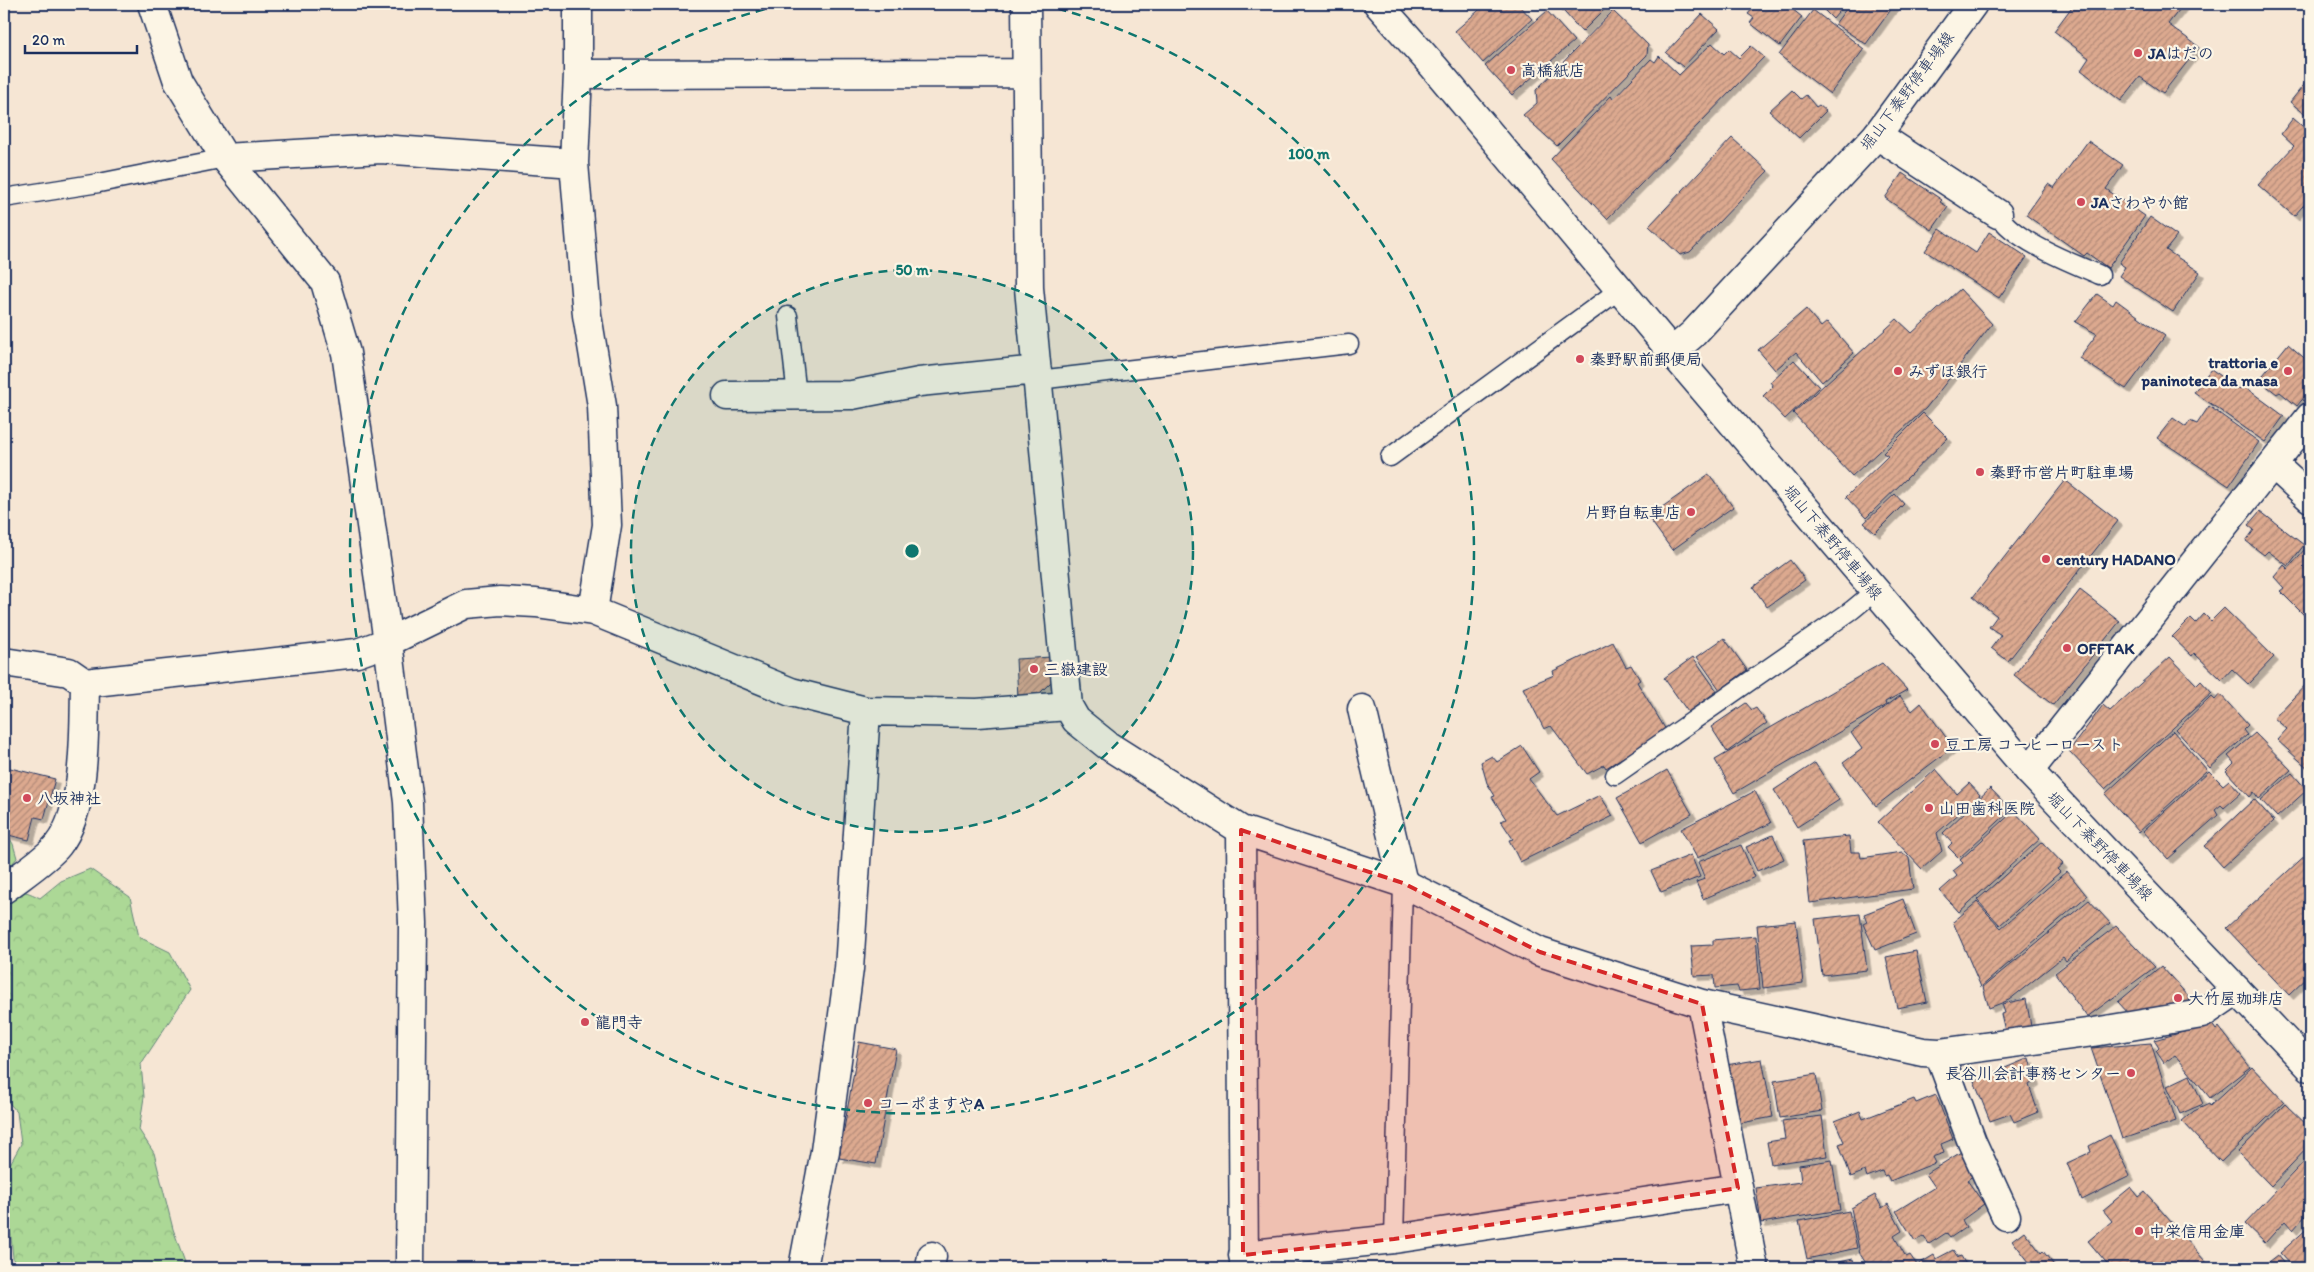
<svg xmlns="http://www.w3.org/2000/svg" width="2314" height="1272" viewBox="0 0 2314 1272" font-family="Itim,'Klee One',sans-serif">
	<style>
		.forest { fill: url(#forest-crowns); stroke: #64847a }
		.building { fill: url(#building-hatch); stroke: #1b2f5e; filter: url(#shadow) }
		.lines { fill: none; stroke-linecap: round; stroke-linejoin: round }
		.service-casing { stroke: #1b2f5e; stroke-width: 21 }
		.minor-casing { stroke: #1b2f5e; stroke-width: 31 }
		.tertiary-casing { stroke: #1b2f5e; stroke-width: 31 }
		.secondary-casing { stroke: #1b2f5e; stroke-width: 31 }
		.service { stroke: #fcf5e5; stroke-width: 18 }
		.minor { stroke: #fcf5e5; stroke-width: 28 }
		.tertiary { stroke: #fcf5e5; stroke-width: 28 }
		.secondary { stroke: #fcf5e5; stroke-width: 28 }
		.marked { fill: #d62828; fill-opacity: 0.2; stroke: #d62828; stroke-width: 4; stroke-dasharray: 10 6; stroke-linejoin: round }
		.ring { fill: none; stroke: #0f766e; stroke-width: 2.5; stroke-dasharray: 9 6 }
		.poi-dot { fill: #d1495b; stroke: #fcf5e5; stroke-width: 2 }
		.labels { text-anchor: middle; dominant-baseline: central; stroke-width: 4.5; stroke-linejoin: round; paint-order: stroke }
		.poi-label { font-size: 16px; font-weight: bold; fill: #1b2f5e; stroke: #fcf5e5; text-anchor: start }
		.street-label { font-size: 16px; fill: #1b2f5e; stroke: #fcf5e5 }
		.centre { fill: #0f766e; stroke: #fcf5e5; stroke-width: 2.5 }
		.ring-label { font-size: 15px; text-anchor: middle; font-weight: bold; fill: #0f766e; stroke: #fcf5e5; stroke-width: 4.5; stroke-linejoin: round; paint-order: stroke }
	</style>
	<defs>
		<pattern id="forest-crowns" width="20" height="18" patternUnits="userSpaceOnUse" patternTransform="scale(1.25)"><rect width="20" height="18" fill="#acd896"/><path d="M2 6a3 3 0 1 1 6 0M12 15a3 3 0 1 1 6 0" fill="none" stroke="#93ba84"/></pattern>
		<pattern id="building-hatch" width="6" height="6" patternUnits="userSpaceOnUse" patternTransform="scale(1.25)"><rect width="6" height="6" fill="#dca98f"/><path d="M-1 1l2-2M0 6l6-6M5 7l2-2" fill="none" stroke="#b28a78"/></pattern>
		<filter id="shadow"><feDropShadow dx="4.5" dy="4.5" stdDeviation="0" flood-color="#0004"/></filter>
	</defs>
	<rect width="100%" height="100%" fill="#f6e6d4"/>
	<filter id="ink" filterUnits="userSpaceOnUse"><feTurbulence type="fractalNoise" baseFrequency=".02" numOctaves="2"/><feDisplacementMap in="SourceGraphic" scale="10" xChannelSelector="R" yChannelSelector="G"/><feConvolveMatrix kernelMatrix="1 2 1 2 8 2 1 2 1" color-interpolation-filters="sRGB"/></filter>
	<g filter="url(#ink)">
		<path class="forest" d="M4 828 13 844 17 858 4 874Z
			M90 869 130 897 139 937 170 952 190 990 141 1064 144 1097 139 1130 154 1153 173 1229 187 1268H14L11 1237 4 1191V1175L21 1144 17 1112 4 1097V897C16 887 26 891 40 898L61 881Z"/>
		<path class="building" d="M1486 4H1518L1532 19 1483 63 1455 31Z
			M1557 4H1610L1582 32Z
			M1756 4H1786L1802 17 1780 46 1750 23 1754 18 1748 14Z
			M1818 4H1895L1866 44 1835 24 1846 9 1843 7 1833 19Z
			M2074 4H2184L2168 24 2199 47 2163 93 2140 77 2121 101 2081 70 2089 58 2054 31Z
			M1813 10 1864 49 1830 94 1779 55Z
			M1547 11 1574 41 1512 95 1485 66Z
			M1613 11 1648 45 1647 55 1557 146 1523 115 1537 103 1536 90Z
			M1702 14 1719 29 1683 67 1666 53Z
			M1712 43 1724 54 1729 49 1739 58 1751 46 1764 57 1607 219 1551 159 1611 96 1613 99 1651 59 1655 62 1659 56 1679 75Z
			M2310 77V118L2290 102Z
			M1792 90 1801 99 1806 95 1816 107 1819 105 1826 111 1799 138 1769 111Z
			M2293 118 2310 133V198L2294 216 2258 185 2294 146 2281 134Z
			M1732 138 1768 171 1690 252 1680 255 1649 226Z
			M2088 141 2123 165 2106 189 2145 216 2108 268 2087 253 2084 256 2026 215 2048 184 2054 188Z
			M1902 173 1942 200 1940 202 1948 207 1932 230 1885 198Z
			M2150 217 2177 236 2166 250 2200 272 2173 312 2119 276 2125 267 2119 263Z
			M1940 229 1976 253 1989 232 2027 257 1999 298 1925 251Z
			M1960 289 1992 324 1926 408 1852 476 1793 413 1897 319 1912 333Z
			M2097 294 2113 305 2116 300 2165 336 2126 389 2079 358 2097 334 2075 322Z
			M1806 309 1821 327 1827 322 1854 353 1822 382 1796 352 1775 370 1758 350Z
			M2288 344 2310 363V390L2297 406 2280 392 2277 394 2259 380Z
			M1794 360 1819 387 1785 419 1763 396 1773 386 1770 382Z
			M2211 369 2240 389 2242 385 2284 416 2265 442 2194 392Z
			M2209 406 2259 442 2229 486 2157 438 2173 418 2186 427 2190 421 2197 424Z
			M1923 413 1948 438 1866 518 1846 497 1888 456 1883 453Z
			M1709 474 1733 507 1672 550 1648 517Z
			M2065 480 2118 521 2008 661 1991 648 2001 635 1989 627 1997 616 1973 597Z
			M1895 494 1904 504 1875 533 1864 523Z
			M2260 511 2304 545 2288 566 2268 551 2264 555 2246 541 2254 530 2248 525Z
			M2304 550 2310 556V621L2280 591 2284 588 2274 577 2284 565 2288 569Z
			M1790 560 1805 580 1767 607 1753 587Z
			M2080 590 2120 621 2053 705 2014 675Z
			M2224 608 2274 657 2248 684 2232 669 2222 680 2194 653 2192 656 2172 637 2191 618 2196 623 2204 614 2211 621Z
			M1724 638 1747 670 1720 690 1697 657Z
			M1613 642 1626 667 1631 665 1640 680 1637 682 1666 730 1606 768 1604 765 1587 774 1551 726 1544 729 1523 688 1554 675 1553 671Z
			M1052 657 1053 680 1036 697 1018 698 1016 659Z
			M1693 657 1717 691 1688 712 1664 678Z
			M2170 657 2197 685 2201 681 2212 693 2105 789 2069 751 2103 705 2110 711Z
			M1882 663 1907 690 1885 702 1886 705 1734 793 1715 760Z
			M2310 680V770L2277 740 2287 729 2274 718Z
			M2220 694 2248 725 2243 730 2247 735 2210 768 2176 730 2211 696 2215 700Z
			M1900 696 1912 711 1921 703 1953 747 1876 806 1843 763 1862 749 1851 733Z
			M1746 703 1752 710 1756 708 1767 723 1727 752 1711 727Z
			M2173 731 2207 770 2139 832 2105 794Z
			M2255 733 2291 770 2259 799 2254 792 2250 797 2226 771 2234 763 2228 756Z
			M1522 746 1539 772 1529 779 1557 816 1600 795 1613 816 1520 862 1509 840 1513 839 1501 821 1506 819 1492 797 1495 796 1487 783 1481 762 1492 756 1497 762Z
			M1815 763 1839 800 1797 827 1774 790Z
			M6 767 55 779 44 819 35 817 29 840 4 834V777Z
			M1936 769 1957 794 1969 783 1980 795 1937 833 1942 851 1922 869 1878 822Z
			M1667 770 1692 814 1642 842 1617 798Z
			M2209 771 2223 785 2229 780 2241 793 2224 808 2221 805 2215 810 2218 815 2168 859 2143 831Z
			M2292 773 2307 790 2277 817 2261 800Z
			M1990 788 2011 810 1959 858 1948 847 1952 843 1943 833Z
			M1755 791 1771 823 1697 858 1681 829Z
			M2254 799 2274 821 2223 867 2204 846Z
			M2014 811 2040 839 1959 912 1940 891 1957 876 1953 871 1963 863 1960 860Z
			M1773 835 1784 859 1757 871 1746 847Z
			M1849 836 1851 852H1860L1861 858 1902 852 1909 858 1913 889 1810 903 1803 841Z
			M2042 842 2063 864 2057 869 2060 872 2000 925 1977 900Z
			M1741 845 1755 877 1703 899 1696 882 1705 879 1698 862Z
			M2310 851V975L2289 995 2226 928Z
			M1691 855 1700 877 1661 892 1651 871Z
			M2067 871 2087 896 1981 987 1953 922 1977 902 2001 928Z
			M1903 899 1916 934 1875 950 1863 924 1867 922 1864 914Z
			M2089 900 2110 923 2066 961 2063 957 2009 1000 1989 1008 1983 987Z
			M1860 914 1867 970 1822 975 1815 919Z
			M1796 921 1803 983 1763 988 1757 925Z
			M2116 926 2155 967 2087 1017 2055 973Z
			M1756 936 1760 989 1739 991 1737 986 1715 988 1714 975 1694 976 1691 946 1713 945V940Z
			M1916 951 1927 1002 1897 1008 1886 957Z
			M2161 966 2190 998 2189 1004 2129 1014 2118 1002Z
			M2026 999 2031 1026 2005 1031 2001 1014 2005 1013 2002 1004Z
			M2212 1024 2216 1030 2219 1027 2250 1067 2210 1098 2175 1055 2164 1063 2156 1051 2159 1048 2154 1040Z
			M859 1042 896 1049 876 1164 839 1158Z
			M2151 1043 2176 1121 2122 1139 2091 1048Z
			M2029 1058 2035 1081 2029 1085 2038 1112 2014 1122 2010 1114 1990 1121 1974 1081Z
			M1762 1059 1773 1117 1736 1124 1726 1065Z
			M2252 1067 2284 1102 2221 1162 2182 1121 2194 1111 2209 1104 2210 1106Z
			M1816 1074 1822 1111 1780 1118 1774 1081Z
			M2190 1075 2203 1104 2180 1114 2167 1086Z
			M1936 1095 1953 1139 1941 1144 1944 1153 1932 1157 1935 1163 1890 1181 1887 1175 1884 1176 1882 1171 1867 1177 1865 1171 1851 1177 1839 1144 1844 1142 1835 1121 1860 1111 1863 1119 1914 1099 1916 1103Z
			M2285 1104 2310 1128V1145L2271 1186 2238 1152Z
			M1822 1116 1827 1156 1771 1164 1767 1142 1785 1139 1782 1121Z
			M2110 1135 2130 1176 2082 1200 2067 1163 2091 1152 2089 1146Z
			M1961 1152 1977 1173 1967 1180 1984 1204 1962 1220 1966 1227 1950 1238 1946 1233 1929 1244 1924 1236 1915 1241 1896 1211 1935 1187 1926 1174Z
			M2310 1155V1219L2306 1215 2293 1230 2285 1221 2265 1243 2245 1224Z
			M1832 1160 1840 1210 1761 1223 1756 1188 1801 1182 1799 1165Z
			M2131 1187 2139 1197 2145 1192 2211 1268H2111L2088 1241 2112 1221 2103 1210Z
			M1875 1195 1882 1208 1888 1204 1902 1231 1894 1236 1906 1257 1910 1255 1917 1265 1934 1255 1936 1259 1953 1250 1958 1257 1961 1256 1968 1268H1869L1860 1254 1851 1208Z
			M1849 1211 1857 1248 1807 1259 1799 1221Z
			M2309 1227 2310 1268H2294L2280 1253Z
			M2024 1231 2041 1253 2043 1251 2056 1268H2021L2029 1262 2012 1240Z
			M2277 1255 2287 1268H2260Z
			M1853 1259 1855 1268H1811Z"/>
		<g class="lines">
			<g class="service-casing">
				<path id="service" d="M4 198 99 183 225 158
					M1998 214C2012 240 2072 263 2100 275
					M788 316 797 396
					M1038 380 1349 344
					M1390 457 1619 290
					M1615 775 1852 610 1875 591
					M1394 1239 1403 883"/>
			</g>
			<g class="minor-casing">
				<path id="minor" d="M152 4 178 81 225 158 325 282 346 353 388 642 408 802 413 923 410 1268
					M578 4V74L574 163 587 315 602 406 607 525 593 611
					M1026 4 1029 288 1068 706 1076 720 1107 745 1241 830 1403 883 1540 952 1702 1004 1923 1052 1939 1053 2094 1032 2202 1014 2237 990
					M578 74 1026 73
					M1877 135 1998 214
					M225 158 381 149 574 163
					M727 396 852 395 919 382 1037 370
					M2274 465 2310 498
					M4 662 69 672 85 683 357 653 388 642 466 604 500 601 536 603 593 611 791 692 866 711 977 713 1068 706
					M1362 709 1403 883
					M2029 771 2310 417
					M1241 830 1244 1268
					M4 889C19 877 47 859 58 845 87 809 84 729 85 683
					M1702 1004 1754 1268
					M1939 1053 1972 1142 2006 1216
					M1243 1255 1394 1239 1738 1188
					M803 1268 825 1151 849 969 866 711
					M930 1268 932 1256"/>
			</g>
			<g class="tertiary-casing">
				<path id="tertiary" d="M1378 4 1434 67 1672 352"/>
			</g>
			<g class="secondary-casing">
				<path id="secondary" d="M1973 4 1877 135 1693 334 1672 352 2029 771 2310 1067"/>
			</g>
			<use href="#service" class="service"/>
			<use href="#minor" class="minor"/>
			<use href="#tertiary" class="tertiary"/>
			<use href="#secondary" class="secondary"/>
		</g>
	</g>
	<path class="marked" d="M1241 830 1403 883 1540 952 1702 1004 1738 1188 1394 1239 1243 1255Z"/>
	<circle cx="912" cy="551" r="281" fill="#0f766e" fill-opacity=".12"/>
	<g class="ring">
		<circle cx="912" cy="551" r="281"/>
		<path d="M1043 5A562 562 0 1 1 781 5"/>
	</g>
	<g class="poi-dot">
		<circle cx="2138" cy="53" r="5"/>
		<circle cx="1511" cy="70" r="5"/>
		<circle cx="2081" cy="202" r="5"/>
		<circle cx="1580" cy="359" r="5"/>
		<circle cx="1898" cy="371" r="5"/>
		<circle cx="2288" cy="371" r="5"/>
		<circle cx="1980" cy="472" r="5"/>
		<circle cx="1691" cy="512" r="5"/>
		<circle cx="2046" cy="559" r="5"/>
		<circle cx="2067" cy="648" r="5"/>
		<circle cx="1034" cy="669" r="5"/>
		<circle cx="1935" cy="744" r="5"/>
		<circle cx="27" cy="798" r="5"/>
		<circle cx="1929" cy="808" r="5"/>
		<circle cx="2178" cy="998" r="5"/>
		<circle cx="585" cy="1022" r="5"/>
		<circle cx="2131" cy="1073" r="5"/>
		<circle cx="868" cy="1103" r="5"/>
		<circle cx="2139" cy="1231" r="5"/>
	</g>
	<g class="labels">
		<g class="poi-label">
			<text x="2148" y="53">JAはだの</text>
			<text x="1521" y="70">高橋紙店</text>
			<text x="2091" y="202">JAさわやか館</text>
			<text x="1590" y="359">秦野駅前郵便局</text>
			<text x="2278" y="362" text-anchor="end">trattoria e<tspan x="2278" dy="18">paninoteca da masa</tspan></text>
			<text x="1908" y="371">みずほ銀行</text>
			<text x="1990" y="472">秦野市営片町駐車場</text>
			<text x="1681" y="512" text-anchor="end">片野自転車店</text>
			<text x="2056" y="559">century HADANO</text>
			<text x="2077" y="648">OFFTAK</text>
			<text x="1044" y="669">三嶽建設</text>
			<text x="1945" y="744">豆工房 コーヒーロースト</text>
			<text x="37" y="798">八坂神社</text>
			<text x="1939" y="808">山田歯科医院</text>
			<text x="2188" y="998">大竹屋珈琲店</text>
			<text x="595" y="1022">龍門寺</text>
			<text x="2121" y="1073" text-anchor="end">長谷川会計事務センター</text>
			<text x="878" y="1103">コーポますやA</text>
			<text x="2149" y="1231">中栄信用金庫</text>
		</g>
		<g class="street-label">
			<text transform="translate(1907 91) rotate(-53)">堀山下秦野停車場線</text>
			<text transform="translate(1833 542) rotate(50)">堀山下秦野停車場線</text>
			<text transform="translate(2100 846) rotate(46)">堀山下秦野停車場線</text>
		</g>
	</g>
	<circle cx="912" cy="551" r="8" class="centre"/>
	<g class="ring-label">
		<text x="1309" y="159">100 m</text>
		<text x="912" y="275">50 m</text>
	</g>
	<rect width="2314" height="1272" fill="none" stroke="#fcf5e5" stroke-width="20"/>
	<rect x="10" y="10" width="2294" height="1252" fill="none" stroke="#1b2f5e" stroke-width="2" filter="url(#ink)"/>
	<path d="M25 45v8h112v-8" fill="none" stroke="#1b2f5e" stroke-width="2.5"/>
	<text x="32" y="45" font-size="15" fill="#1b2f5e" stroke="#fcf5e5" stroke-width="4" paint-order="stroke">20 m</text>
</svg>
